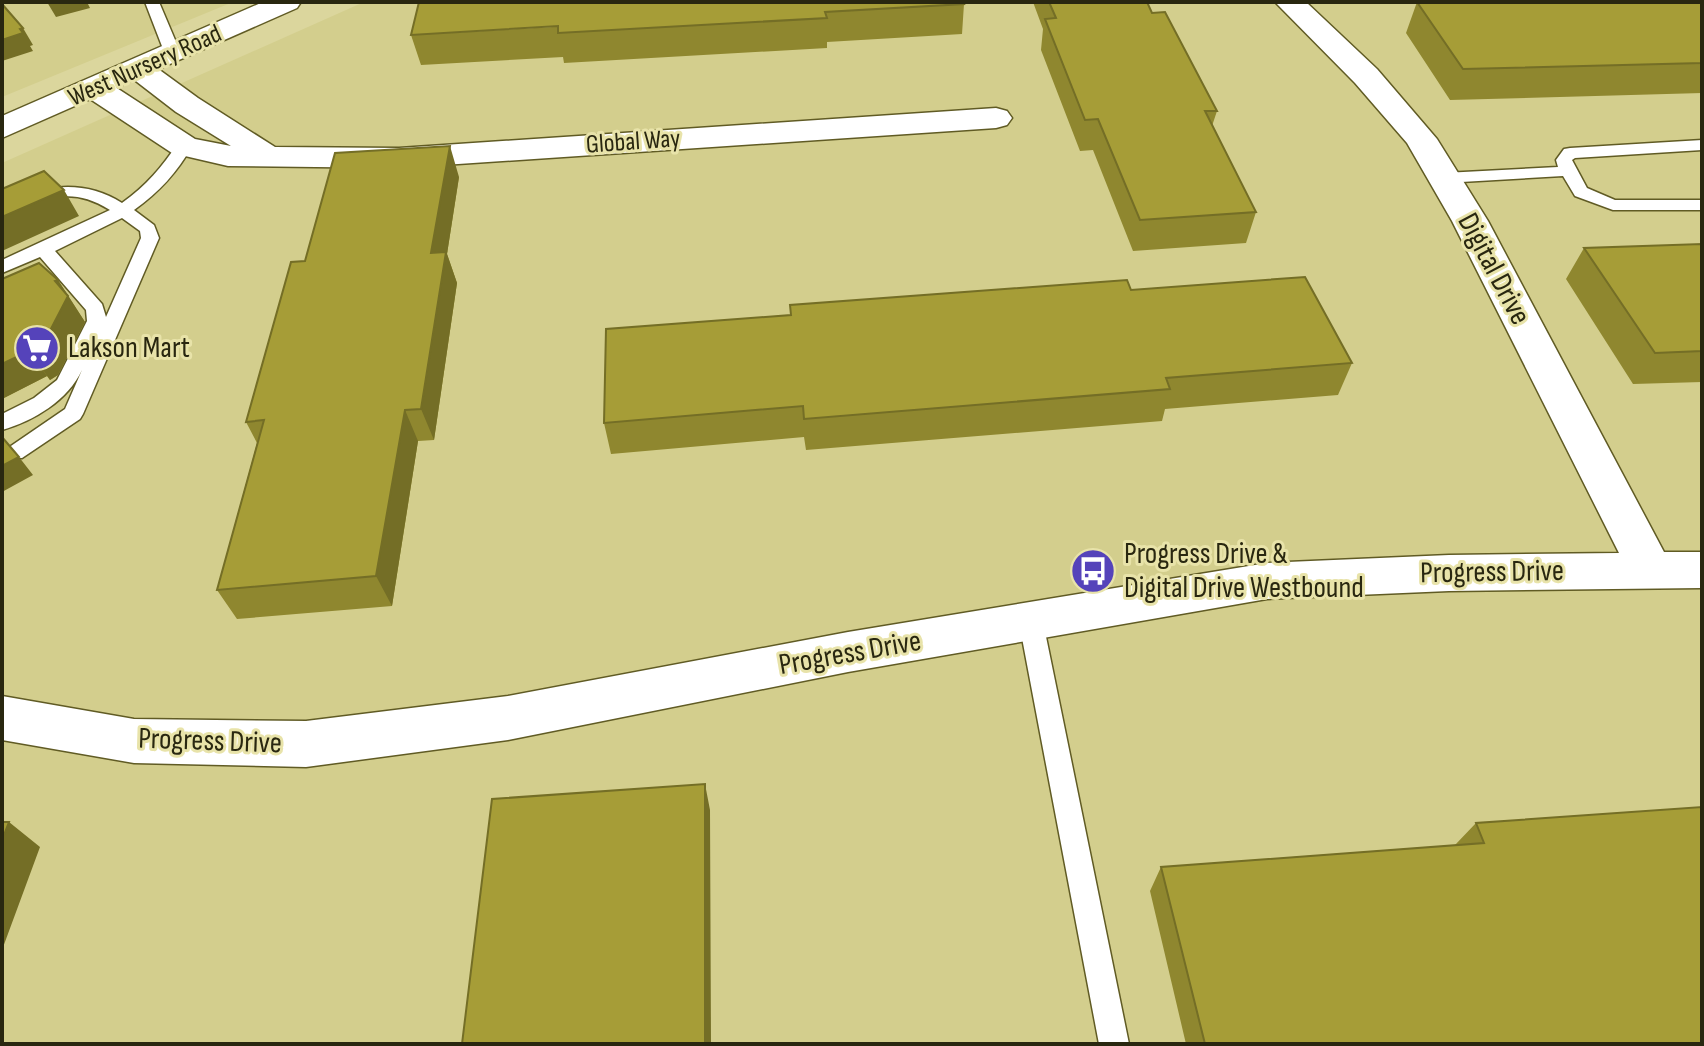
<svg xmlns="http://www.w3.org/2000/svg" width="1704" height="1046" viewBox="0 0 1704 1046" font-family="'Sofia Sans Condensed',sans-serif">
	<style>
		.built { fill: #d3ce8d }
		.lines { fill: none; stroke-linecap: round; stroke-linejoin: round }
		.lane-casing { stroke: #605b24; stroke-width: 3 }
		.street-casing { stroke: #605b24; stroke-width: 3 }
		.secondary-casing { stroke: #605b24; stroke-width: 3 }
		.lane { fill: #fff; fill-rule: evenodd }
		.street { fill: #fff; fill-rule: evenodd }
		.secondary { fill: #fff; fill-rule: evenodd }
		.wall { fill: #8f872f }
		.shaded-wall { fill: #746e26 }
		.building { fill: #a69d37; stroke: #746e26; stroke-width: 2 }
		.labels { text-anchor: middle; dominant-baseline: central; stroke-width: 6; stroke-linejoin: round; paint-order: stroke }
		.far-street-label { font-size: 26px; fill: #292710; stroke: #e8e3a9 }
		.street-label { font-size: 30px; fill: #292710; stroke: #e8e3a9 }
		.poi-label { font-size: 30px; fill: #292710; stroke: #e8e3a9; text-anchor: start }
	</style>
	<rect width="100%" height="100%" fill="#dbd69d"/>
	<path class="built" d="M2 2H233L2 97Z
		M364 2H1702V1044H2V163Z"/>
	<g class="lines">
		<g class="lane-casing">
			<path id="lane" d="M145 2H159L181 54 178 57 173 59 165 54Z
				M1702 140V150L1575 158 1572 160 1587 188 1615 200H1702V210H1613L1575 196 1563 176 1444 183 1436 178 1444 173 1558 167 1556 160 1564 149 1570 148Z
				M184 141 192 146C177 173 159 192 134 210L154 225 159 238 83 414 80 419 22 458H8L5 453 8 448 65 409 82 370C68 400 34 421 2 430V414L34 398 57 380 87 321 86 310 40 257 2 273V260L110 210C67 183 44 202 2 213V202C43 186 83 178 122 203 147 185 162 167 178 143ZM122 218 140 231 141 238 106 317 102 304 55 251Z
				M1031 612 1039 615 1043 622 1129 1044H1099L1019 622 1023 615Z"/>
		</g>
		<g class="street-casing">
			<path id="street" d="M1275 2H1306L1377 69 1437 139 1488 221 1664 552H1702V588L1449 591 1267 599 848 672 508 740 306 767 134 763 2 740V696L134 719 306 721 508 696 848 632 1267 563 1449 555 1619 553 1452 221 1407 143 1355 83Z
				M139 60 150 63 198 98 275 147 399 148 996 108 1007 111 1012 118 1007 125 996 128 399 168 228 166 172 153 84 95 79 88 84 81 95 79 106 81 195 139 231 146 176 112 128 75 124 69 128 63Z"/>
		</g>
		<g class="secondary-casing">
			<path id="secondary" d="M263 2H301L297 8 2 138V116Z"/>
		</g>
		<use href="#lane" class="lane"/>
		<use href="#street" class="street"/>
		<use href="#secondary" class="secondary"/>
	</g>
	<path class="wall" d="M1033 2H1147L1152 13 1217 111 1212 126 1256 212 1246 243 1133 251 1093 150 1080 151 1041 50 1043 29Z
		M1417 2H1702V93L1450 100 1406 33Z
		M964 4 962 34 827 42V48L564 63 563 57 421 65 411 35Z
		M459 177 447 254 457 283 434 440 418 441 392 606 237 619 217 590 257 443 246 422 305 261Z
		M1702 244V382L1633 384 1566 279 1584 248Z
		M58 280 85 322 58 375 50 380 47 376 2 399Z
		M1131 290 1352 363 1338 395 1165 409 1162 421 806 450 804 437 611 454 604 423Z
		M1476 823 1702 1044H1186L1150 891 1161 867 1455 845Z"/>
	<path class="shaded-wall" d="M47 2H87L90 8 56 17Z
		M23 28 33 45 30 46 33 51 2 61V40Z
		M450 146 459 177 447 254 457 283 434 440 421 409 431 253Z
		M64 190 79 216 2 251V217Z
		M58 280 85 322 58 375 50 380 32 354 55 281Z
		M29 351 47 376 2 399V364Z
		M405 410 418 441 392 606 376 576Z
		M19 457 33 475 2 492V466Z
		M705 784 710 810 711 1044H705Z
		M9 822 40 847 2 950V840Z"/>
	<path class="building" d="M419 2H963L964 4 825 12 827 18 558 33V26L411 35Z
		M1049 2H1147L1152 13 1165 12 1217 111H1205L1256 212 1140 220 1098 119 1085 120 1045 19 1056 18Z
		M1417 2H1702V63L1463 69Z
		M2 4 23 28 20 29 23 33 2 40Z
		M450 146 431 253 446 252 421 409 405 410 376 576 217 590 264 420 246 422 291 262 305 261 335 153Z
		M44 171 64 190 2 217V189Z
		M1702 244V351L1655 353 1584 248Z
		M39 263 58 280 55 281 68 296 40 350 32 354 29 351 2 364V279Z
		M1305 277 1352 363 1166 378 1170 389 804 419 803 406 604 423 606 329 791 315 790 305 1127 280 1131 290Z
		M2 437 19 457 2 466Z
		M705 784V1044H462L492 799Z
		M1702 807V1044H1205L1161 867 1484 843 1476 823Z
		M2 822H9L2 840Z"/>
	<defs>
		<g id="supermarket-disc" transform="scale(2.3)"><circle r="9.5" fill="#5543ba" stroke="#e8e3a9"/><path d="M-6-5.5h2.5l.6 2H6L4.5 2H-2.5L-4.4-4H-6ZM-1.5 3.2a1.3 1.3 0 1 0 .1 0ZM3 3.2a1.3 1.3 0 1 0 .1 0Z" fill="#fff"/></g>
		<g id="bus-disc" transform="scale(2.3)"><circle r="9.5" fill="#5543ba" stroke="#e8e3a9"/><path d="M-5-6H5V4H4V6H2V4H-2V6H-4V4H-5ZM-3.5-4V0h7V-4ZM-3.5 1.2v1.5H-2V1.2ZM2 1.2v1.5H3.5V1.2Z" fill="#fff"/></g>
	</defs>
	<g fill-rule="evenodd">
		<use href="#supermarket-disc" x="37" y="348"/>
		<use href="#bus-disc" x="1093" y="571"/>
	</g>
	<g class="labels">
		<g class="far-street-label">
			<text transform="translate(145 66) rotate(-24)">West Nursery Road</text>
			<text transform="translate(633 142) rotate(-4)">Global Way</text>
		</g>
		<g class="street-label">
			<text transform="translate(1494 269) rotate(62)">Digital Drive</text>
			<text transform="translate(1492 572) rotate(-1)">Progress Drive</text>
			<text transform="translate(850 653) rotate(-10)">Progress Drive</text>
			<text transform="translate(210 741) rotate(2)">Progress Drive</text>
		</g>
		<g class="poi-label">
			<text x="68" y="348">Lakson Mart</text>
			<text x="1124" y="554">Progress Drive &amp;<tspan x="1124" dy="34">Digital Drive Westbound</tspan></text>
		</g>
	</g>
	<rect width="1704" height="1046" fill="none" stroke="#292710" stroke-width="8"/>
</svg>
